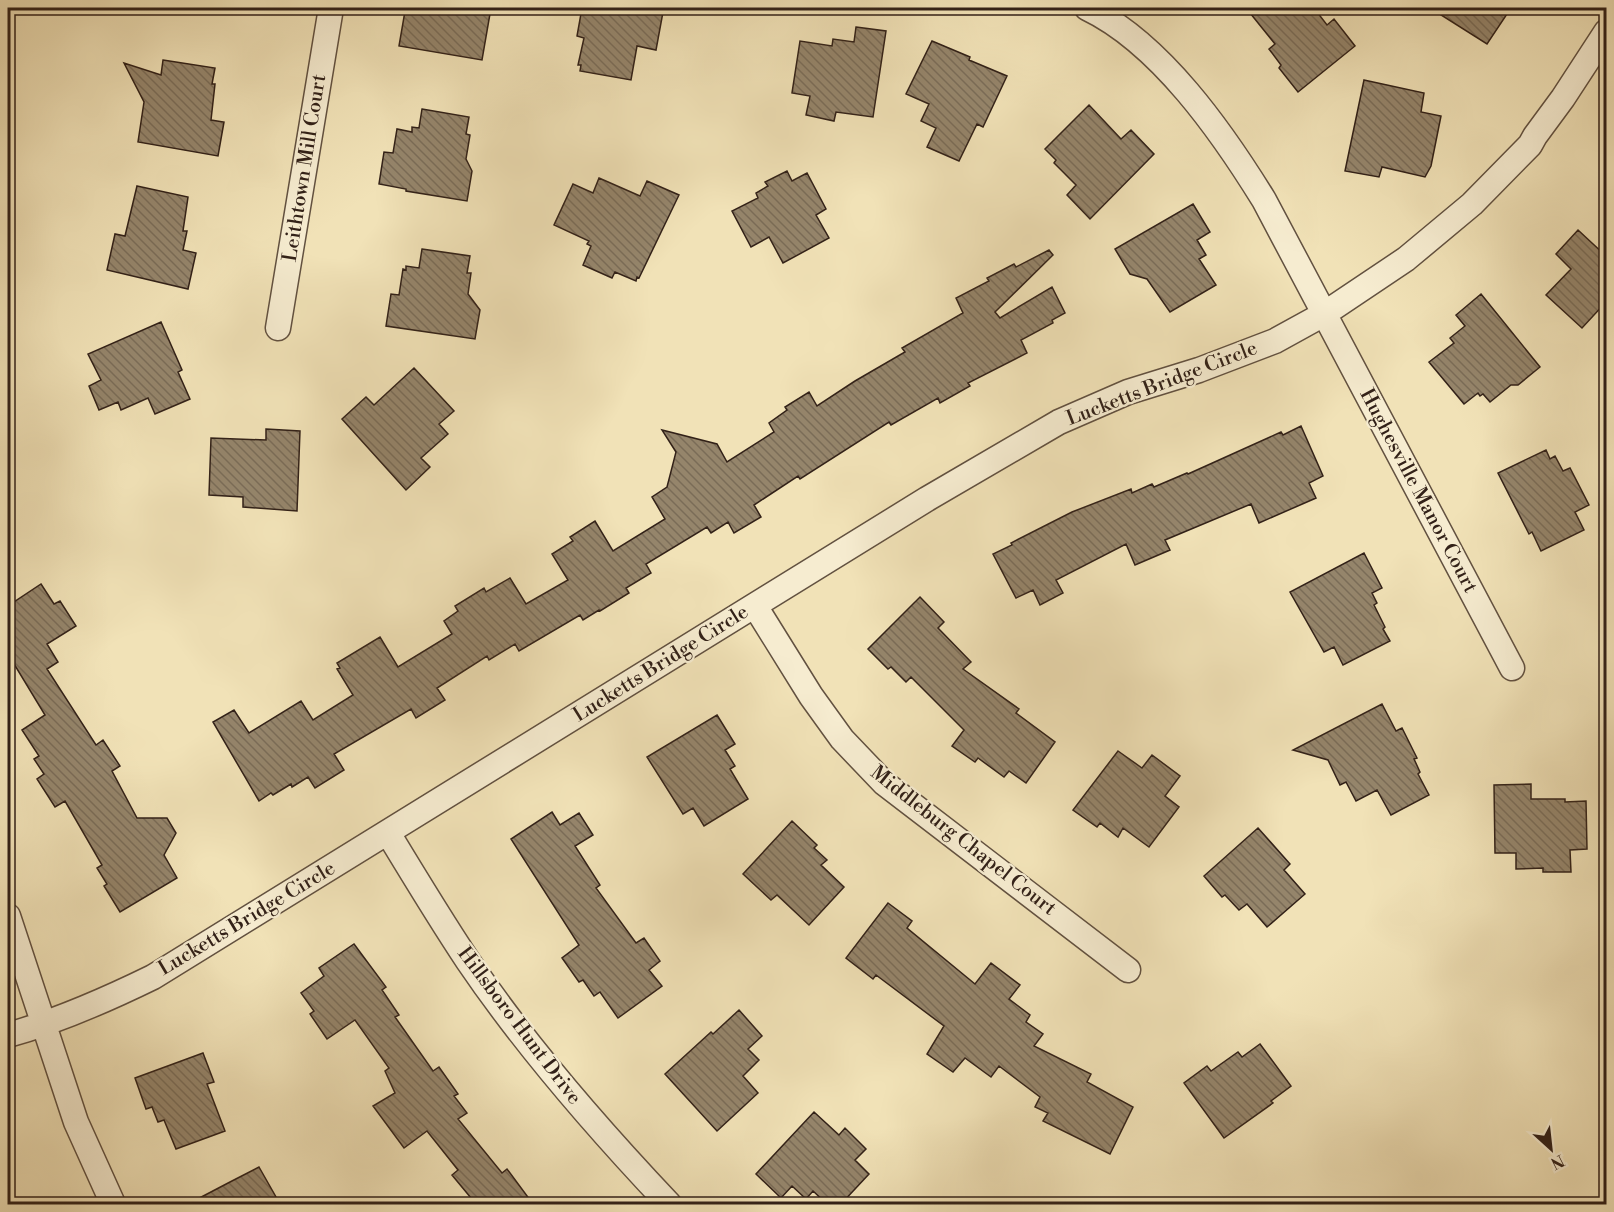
<svg xmlns="http://www.w3.org/2000/svg" width="1614" height="1212" viewBox="0 0 1614 1212" font-family="'Libre Bodoni',serif">
	<style>
		.building { fill: url(#building-back-hatch); stroke: #322118; stroke-width: 1.5 }
		.lines { fill: none; stroke-linecap: round; stroke-linejoin: round }
		.minor-casing { stroke: #625140; stroke-width: 27 }
		.minor { stroke: #f6ecd0; stroke-width: 24 }
		.labels { text-anchor: middle; dominant-baseline: central; stroke-width: 4.5; stroke-linejoin: round; paint-order: stroke }
		.street-label { font-size: 20px; fill: #322118; stroke: #f6ecd0 }
	</style>
	<defs>
		<pattern id="building-back-hatch" width="6" height="6" patternUnits="userSpaceOnUse" patternTransform="scale(1.5)"><rect width="6" height="6" fill="#95856b"/><path d="M-1 5l2 2M0 0l6 6M5-1l2 2" fill="none" stroke="#7a6c57"/></pattern>
	</defs>
	<rect width="100%" height="100%" fill="#f1e2b7"/>
	<filter id="stains"><feTurbulence type="fractalNoise" baseFrequency=".00333" numOctaves="4"/><feColorMatrix values="0 0 0 0 .2 0 0 0 0 .09 0 0 0 0 .02 0 0 0 .5 -.17"/></filter>
	<radialGradient id="worn" r=".72"><stop offset=".6" stop-color="#630" stop-opacity="0"/><stop offset="1" stop-color="#630" stop-opacity=".3"/></radialGradient>
	<path class="building" d="M412 8H491L482 60 399 46 405 11 411 12Z
		M582 8H641L663 12 656 50 637 46 631 80 580 71 581 65H578L584 38 577 36Z
		M1246 8H1314L1327 25 1334 19 1355 46 1298 92 1279 68 1281 65 1269 49 1275 44Z
		M1430 8H1511L1487 44Z
		M856 27 886 31 873 117 836 112 834 121 806 115 810 96 792 93 800 41 832 46 833 39 854 42Z
		M932 41 970 57 969 60 1007 76 983 127 977 124 959 161 927 147 936 128 921 121 929 104 906 94Z
		M163 60 215 68 212 84H215L211 120 224 122 218 156 138 142 144 102 124 63 161 75Z
		M1364 80 1424 93 1421 112 1441 116 1431 166 1425 177 1382 167 1379 177 1345 171Z
		M1089 105 1121 139 1131 130 1154 154 1090 219 1067 195 1076 185 1054 163 1056 160 1045 149Z
		M422 109 469 117 466 134 470 135 466 159 472 171 467 201 406 191V189L379 184 384 152 393 153 397 129 412 132V127L419 128Z
		M787 171 792 181 807 173 826 209 816 215 829 238 783 263 769 237 751 247 732 211 758 198 756 193 768 186 765 182Z
		M599 178 640 196 647 181 679 195 639 278 637 277 636 281 615 272 612 278 583 265 591 246 587 244 589 241 554 225 573 184 593 193Z
		M137 186 188 197 183 231H187L183 250 196 253 188 289 107 270 115 234 125 236Z
		M1193 204 1210 232 1197 240 1206 255 1199 259 1216 285 1170 312 1147 279 1130 274 1115 249Z
		M1578 230 1606 256V302L1582 328 1546 295 1571 269 1556 254Z
		M422 249 470 256 467 273H471L468 294 480 310 475 339 386 326 391 294 399 295 403 269 406 270V266L419 268Z
		M1049 250 1053 255 995 312 1000 318 1052 287 1065 313 1052 320 1053 323 1021 340 1027 353 968 383 970 386 940 403 938 398 891 425 889 422 800 479 798 476 754 505 761 517 734 533 728 522 711 533 707 527 646 564 651 573 626 588 629 593 600 611 599 610 583 620 580 615 519 651 515 644 489 660 487 656 437 688 445 700 416 718 411 709 334 754 344 770 315 788 308 777 292 787 291 784 273 795 271 793 259 801 213 722 234 710 249 733 301 701 313 720 353 695 337 669 340 668 337 663 380 637 398 667 452 634 444 621 458 611 455 606 484 588 486 592 510 578 526 604 568 580 552 554 573 541 570 537 595 521 613 551 665 519 652 497 667 487 676 452 662 430 717 444 727 462 774 432 769 423 787 410 785 407 809 392 817 406 855 381 905 352 902 348 963 313 956 298 989 281 987 278 1014 264 1016 267Z
		M1481 294 1540 367 1518 385H1511L1490 402 1483 394 1480 396 1478 393 1464 404 1429 362 1454 343 1450 338 1465 326 1456 315Z
		M161 322 182 370 178 372 190 399 155 414 148 398 121 410 118 402 99 410 89 386 101 380 88 354Z
		M414 368 454 411 439 424 448 434 421 458 430 467 406 490 342 419 366 397 374 405Z
		M1301 426 1323 476 1309 483 1316 498 1259 523 1251 504 1165 540 1170 550 1135 565 1126 544 1056 580 1063 593 1040 605 1033 590 1016 598 993 554 1012 545 1011 543 1072 512 1131 489 1132 493 1152 484 1154 487 1187 473 1188 474 1281 432 1283 435Z
		M266 429 300 431 297 511 243 507V497L209 495 211 438 266 440Z
		M1546 450 1550 459 1555 456 1563 471 1570 468 1589 505 1575 512 1584 530 1541 551 1532 532 1529 534 1498 473Z
		M1364 553 1382 588 1372 593 1377 603 1374 605 1385 627 1383 629 1390 641 1343 665 1334 647 1324 652 1290 592Z
		M41 584 54 604 60 601 76 626 47 644 58 662 47 669 96 745 103 740 120 766 112 771 137 818H167L176 833 164 855 177 878 120 912 104 886 107 884 97 868 102 865 65 801 55 807 37 779 44 774 34 759 39 756 22 730 45 715 8 654V606Z
		M920 597 944 622 938 628 971 662 963 669 1019 709 1016 713 1055 742 1026 783 1009 771 1004 777 978 758 975 762 952 746 964 730 911 677 906 682 891 667 888 669 868 649Z
		M1382 704 1396 731 1402 728 1417 758 1414 759 1420 772 1418 774 1429 795 1391 815 1377 790 1356 801 1346 782 1340 785 1328 760 1293 750Z
		M717 715 735 744 725 750 735 766 730 769 748 799 704 826 693 808 683 814 647 757Z
		M1118 751 1142 768 1152 755 1180 776 1165 796 1179 807 1149 847 1123 828 1118 837 1100 823 1097 827 1073 810Z
		M1531 784V799H1565V802L1586 801 1587 849 1570 850 1571 872H1543V868L1516 869V853H1495L1494 785Z
		M552 812 560 825 579 813 593 835 575 846 600 885 596 888 636 943 644 938 660 961 649 970 662 986 618 1018 600 992 594 996 583 980 579 982 562 958 579 945 511 839Z
		M792 821 817 845 814 848 827 860 821 865 844 887 809 925 777 895 771 900 743 874Z
		M1258 828 1290 864 1284 870 1305 894 1267 927 1247 904 1239 910 1225 895 1222 897 1204 876Z
		M888 903 912 921 907 928 975 984 991 963 1020 985 1009 999 1030 1015 1026 1022 1043 1034 1034 1046 1091 1074 1087 1082 1133 1107 1110 1154 1043 1121 1048 1113 1035 1107 1040 1097 999 1066 991 1077 965 1058 953 1072 927 1054 944 1026 876 975 873 979 846 958Z
		M354 944 386 987 382 990 399 1015 395 1017 433 1071 439 1067 458 1094 454 1096 467 1113 458 1119 502 1173 507 1169 533 1204H476L452 1175 458 1170 427 1131 404 1148 373 1106 395 1093 385 1071 389 1068 355 1020 327 1039 310 1014 314 1011 301 993 324 976 319 968Z
		M739 1010 762 1036 748 1049 759 1060 743 1076 758 1093 717 1131 665 1074 711 1032 713 1034Z
		M1260 1044 1291 1086 1271 1101 1273 1103 1224 1138 1184 1083 1207 1066 1211 1071 1238 1052 1242 1057Z
		M203 1053 214 1082 207 1084 225 1131 176 1149 164 1120 158 1122 152 1107 146 1109 135 1078Z
		M814 1112 839 1135 845 1128 866 1149 855 1160 869 1174 841 1204H827L813 1191 806 1199 792 1186 781 1198 756 1174Z
		M259 1167 280 1204H188L230 1182Z"/>
	<g class="lines">
		<g class="minor-casing">
			<path id="minor" d="M1087 8C1160 43 1222 132 1264 200L1512 668
				M278 328 331 8
				M755 606 811 696 842 739 884 783 1128 970
				M388 833C414 876 440 919 468 961 527 1048 597 1128 669 1204
				M8 916 76 1122 113 1204
				M8 1035C59 1021 106 1000 153 977L927 499 1059 422 1128 392 1199 370 1275 341 1324 314 1406 259 1472 204 1530 145 1535 136 1563 98 1606 32"/>
		</g>
		<use href="#minor" class="minor"/>
	</g>
	<g class="labels">
		<g class="street-label">
			<text transform="translate(305 168) rotate(-81)">Leithtown Mill Court</text>
			<text transform="translate(1162 384) rotate(-21)">Lucketts Bridge Circle</text>
			<text transform="translate(1418 491) rotate(62)">Hughesville Manor Court</text>
			<text transform="translate(661 664) rotate(-32)">Lucketts Bridge Circle</text>
			<text transform="translate(963 841) rotate(38)">Middleburg Chapel Court</text>
			<text transform="translate(247 919) rotate(-31)">Lucketts Bridge Circle</text>
			<text transform="translate(519 1026) rotate(53)">Hillsboro Hunt Drive</text>
		</g>
	</g>
	<rect width="1614" height="1212" fill="none" stroke="#f1e2b7" stroke-width="30"/>
	<rect x="9" y="9" width="1596" height="1194" fill="none" stroke="#322118" stroke-width="3"/>
	<rect x="15" y="15" width="1584" height="1182" fill="none" stroke="#322118" stroke-width="1.5"/>
	<g transform="translate(1551 1149) rotate(153)" stroke="#f6ecd0" stroke-width="4.5" paint-order="stroke">
	<path d="M0-4.5L10 22L0 15L-10 22Z" fill="#322118"/>
	<text y="-9" font-size="16" font-weight="bold" text-anchor="middle" fill="#322118">N</text>
	</g>
	<rect width="100%" height="100%" filter="url(#stains)"/>
	<rect width="100%" height="100%" fill="url(#worn)"/>
</svg>
